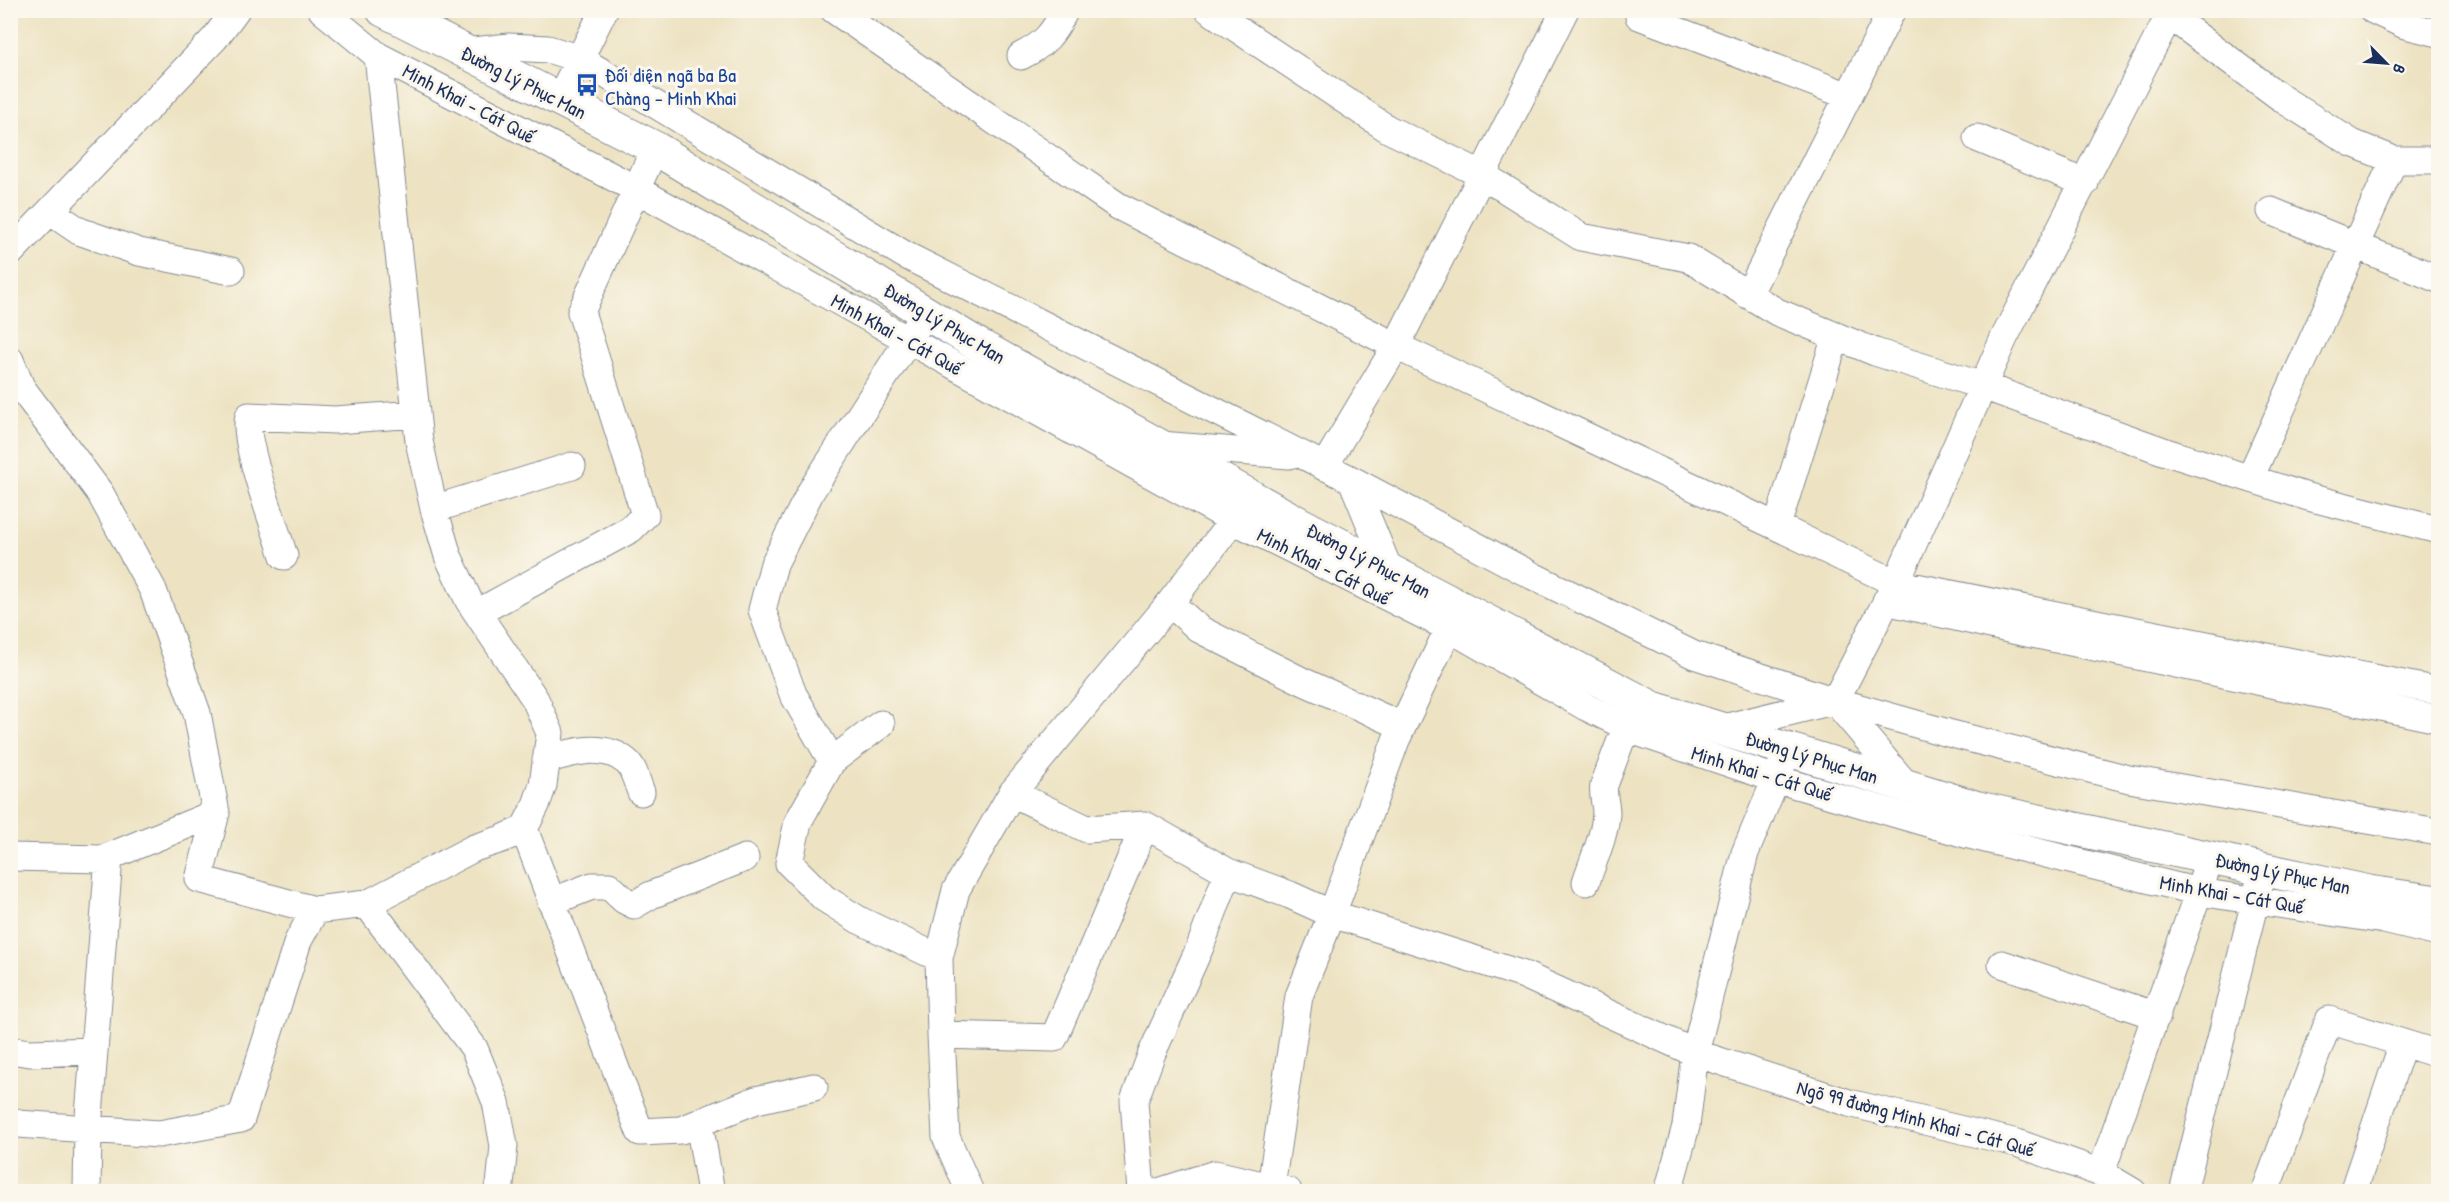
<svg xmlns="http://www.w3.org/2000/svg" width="2449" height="1202" viewBox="0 0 2449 1202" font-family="'Patrick Hand',sans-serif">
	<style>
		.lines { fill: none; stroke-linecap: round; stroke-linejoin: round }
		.minor-casing { stroke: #848990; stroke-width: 29 }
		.major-casing { stroke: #848990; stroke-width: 35 }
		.minor { stroke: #fff; stroke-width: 27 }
		.major { stroke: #fff; stroke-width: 33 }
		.labels { text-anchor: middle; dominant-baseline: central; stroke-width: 6; stroke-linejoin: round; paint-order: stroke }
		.transit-label { font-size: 20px; fill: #164399; stroke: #fbf7ec; text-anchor: start }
		.street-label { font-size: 20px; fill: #1b2f5e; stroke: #fbf7ec }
	</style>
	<rect width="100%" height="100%" fill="#fbf7ec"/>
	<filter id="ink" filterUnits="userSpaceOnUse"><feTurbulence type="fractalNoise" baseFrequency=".0167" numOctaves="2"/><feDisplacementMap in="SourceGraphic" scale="12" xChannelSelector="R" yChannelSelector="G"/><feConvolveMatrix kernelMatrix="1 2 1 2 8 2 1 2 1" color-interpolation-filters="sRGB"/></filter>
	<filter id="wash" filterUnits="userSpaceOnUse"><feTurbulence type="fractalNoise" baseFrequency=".008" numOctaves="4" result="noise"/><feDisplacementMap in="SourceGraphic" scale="24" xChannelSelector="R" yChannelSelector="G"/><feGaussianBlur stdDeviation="1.35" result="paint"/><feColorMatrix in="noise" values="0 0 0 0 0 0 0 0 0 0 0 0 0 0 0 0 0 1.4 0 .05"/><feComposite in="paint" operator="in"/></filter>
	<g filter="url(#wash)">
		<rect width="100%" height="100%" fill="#ede3c3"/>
	</g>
	<g filter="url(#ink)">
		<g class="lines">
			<g class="minor-casing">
				<path id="minor" d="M322 10 378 56 636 189 1233 520 1449 628 1586 707 1637 732 1776 779 1969 835 2199 892 2384 920 2438 933
					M834 10 1118 206 1396 346 1896 583 2438 691
					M1209 10 1388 129 1481 174 1581 237 1688 258 1777 312 1875 352 1983 386 2166 452 2308 497 2438 530
					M1642 10 1639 16 1849 96
					M2162 10 2284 100 2352 143 2394 160H2438
					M2373 10 2405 25 2438 33
					M465 52 509 47 548 49 580 59 905 255 1352 480 1533 576 1694 655 1835 701 1948 733 2129 779 2438 832
					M1021 56C1045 44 1053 34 1065 10
					M559 100 604 10
					M1977 138 2085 183
					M2271 211 2438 279
					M51 212 79 231 139 252 231 271
					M10 253 215 38 236 10
					M1748 295 1892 10
					M10 360 21 387 100 493 153 590 197 713 216 813 199 879 315 910
					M1160 445 1289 455
					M1324 467 1396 346 1565 10
					M2250 478 2394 160
					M1352 480 1389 570
					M434 509 572 466
					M1777 526 1836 336
					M284 556C276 529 241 439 249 416L335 420 416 414
					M1886 601 2013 630 2438 719
					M1170 603 1199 629 1302 681 1402 726
					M477 613 631 529 645 515 581 312 655 148
					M881 724 832 761 798 822 789 863 824 898 859 920 939 958
					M1719 729 1833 701
					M546 760C571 752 604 742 627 762 634 768 637 783 641 792
					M832 761 793 694 762 610 774 564 811 491 918 325
					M1907 786 1835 701 1896 583 2004 338 2172 10
					M1012 793 1087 829 1145 825 1228 872 1290 895 1332 914 1524 975 1695 1053 1849 1103 2017 1143 2101 1173 2133 1192
					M524 829 640 1132 681 1130 756 1100 814 1087
					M10 857 103 859 216 813
					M1586 882C1593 860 1605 836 1606 813 1606 803 1602 795 1604 785L1626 727
					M551 902 592 886H609L624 900 634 905 651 895 745 858
					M367 904 474 1048 496 1102 504 1146 500 1185 497 1192
					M2002 964 2157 1016
					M941 1035 1054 1038 1145 825
					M10 1050 30 1053 94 1051
					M10 1120 18 1124 159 1134 241 1119 298 941 315 910 367 904 474 848 502 839 524 829 536 805 543 785 550 733 535 699 469 601 448 556 434 509 419 441 378 56
					M699 1123 711 1192
					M2101 1173 2204 876
					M1271 1187 1299 996 1332 914 1396 740 1456 613
					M87 1192 88 1129 109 857
					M970 1192 946 1137 941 1035 939 958 956 890 1012 793 1170 603 1243 507
					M1141 1192 1134 1101 1152 1053 1200 947 1228 872
					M1158 1192 1215 1174 1288 1191
					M1668 1192 1686 1126 1695 1053 1745 853 1783 762
					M2183 1192 2259 885
					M2265 1192 2329 1020 2438 1054
					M2353 1192 2403 1043"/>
			</g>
			<g class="major-casing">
				<path id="major" d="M383 10 655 148 980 346 1302 525 1653 708 1978 808 2369 892 2438 902"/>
			</g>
			<use href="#minor" class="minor"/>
			<use href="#major" class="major"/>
		</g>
	</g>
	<defs>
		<g id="bus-bare" transform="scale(1.8)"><path d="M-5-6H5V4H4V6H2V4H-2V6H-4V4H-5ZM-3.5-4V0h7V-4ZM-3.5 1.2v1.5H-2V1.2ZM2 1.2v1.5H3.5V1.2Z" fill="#1a4fb4" stroke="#fbf7ec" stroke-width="2.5" paint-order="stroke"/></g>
	</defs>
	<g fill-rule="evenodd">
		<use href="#bus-bare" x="587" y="85"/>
	</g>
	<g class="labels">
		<g class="transit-label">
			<text x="605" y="74">Đối diện ngã ba Ba<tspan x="605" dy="23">Chàng - Minh Khai</tspan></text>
		</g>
		<g class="street-label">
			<text transform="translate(524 82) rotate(27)">Đường Lý Phục Man</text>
			<text transform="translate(469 103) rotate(28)">Minh Khai - Cát Quế</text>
			<text transform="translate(945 323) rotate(31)">Đường Lý Phục Man</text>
			<text transform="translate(897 334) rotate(29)">Minh Khai - Cát Quế</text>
			<text transform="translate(1369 560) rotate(28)">Đường Lý Phục Man</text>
			<text transform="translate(1324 566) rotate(27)">Minh Khai - Cát Quế</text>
			<text transform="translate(1812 757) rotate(17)">Đường Lý Phục Man</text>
			<text transform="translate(1762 773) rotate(17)">Minh Khai - Cát Quế</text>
			<text transform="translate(2283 873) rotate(12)">Đường Lý Phục Man</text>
			<text transform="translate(2232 894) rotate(10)">Minh Khai - Cát Quế</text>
			<text transform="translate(1916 1118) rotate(15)">Ngõ 99 đường Minh Khai - Cát Quế</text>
		</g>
	</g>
	<rect width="2449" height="1202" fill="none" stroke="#fbf7ec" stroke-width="36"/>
	<g transform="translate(2386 63) rotate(115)" stroke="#fbf7ec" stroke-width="4.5" paint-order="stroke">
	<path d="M0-4.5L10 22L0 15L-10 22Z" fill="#1b2f5e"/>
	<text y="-9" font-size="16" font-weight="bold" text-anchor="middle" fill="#1b2f5e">B</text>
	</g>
</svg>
